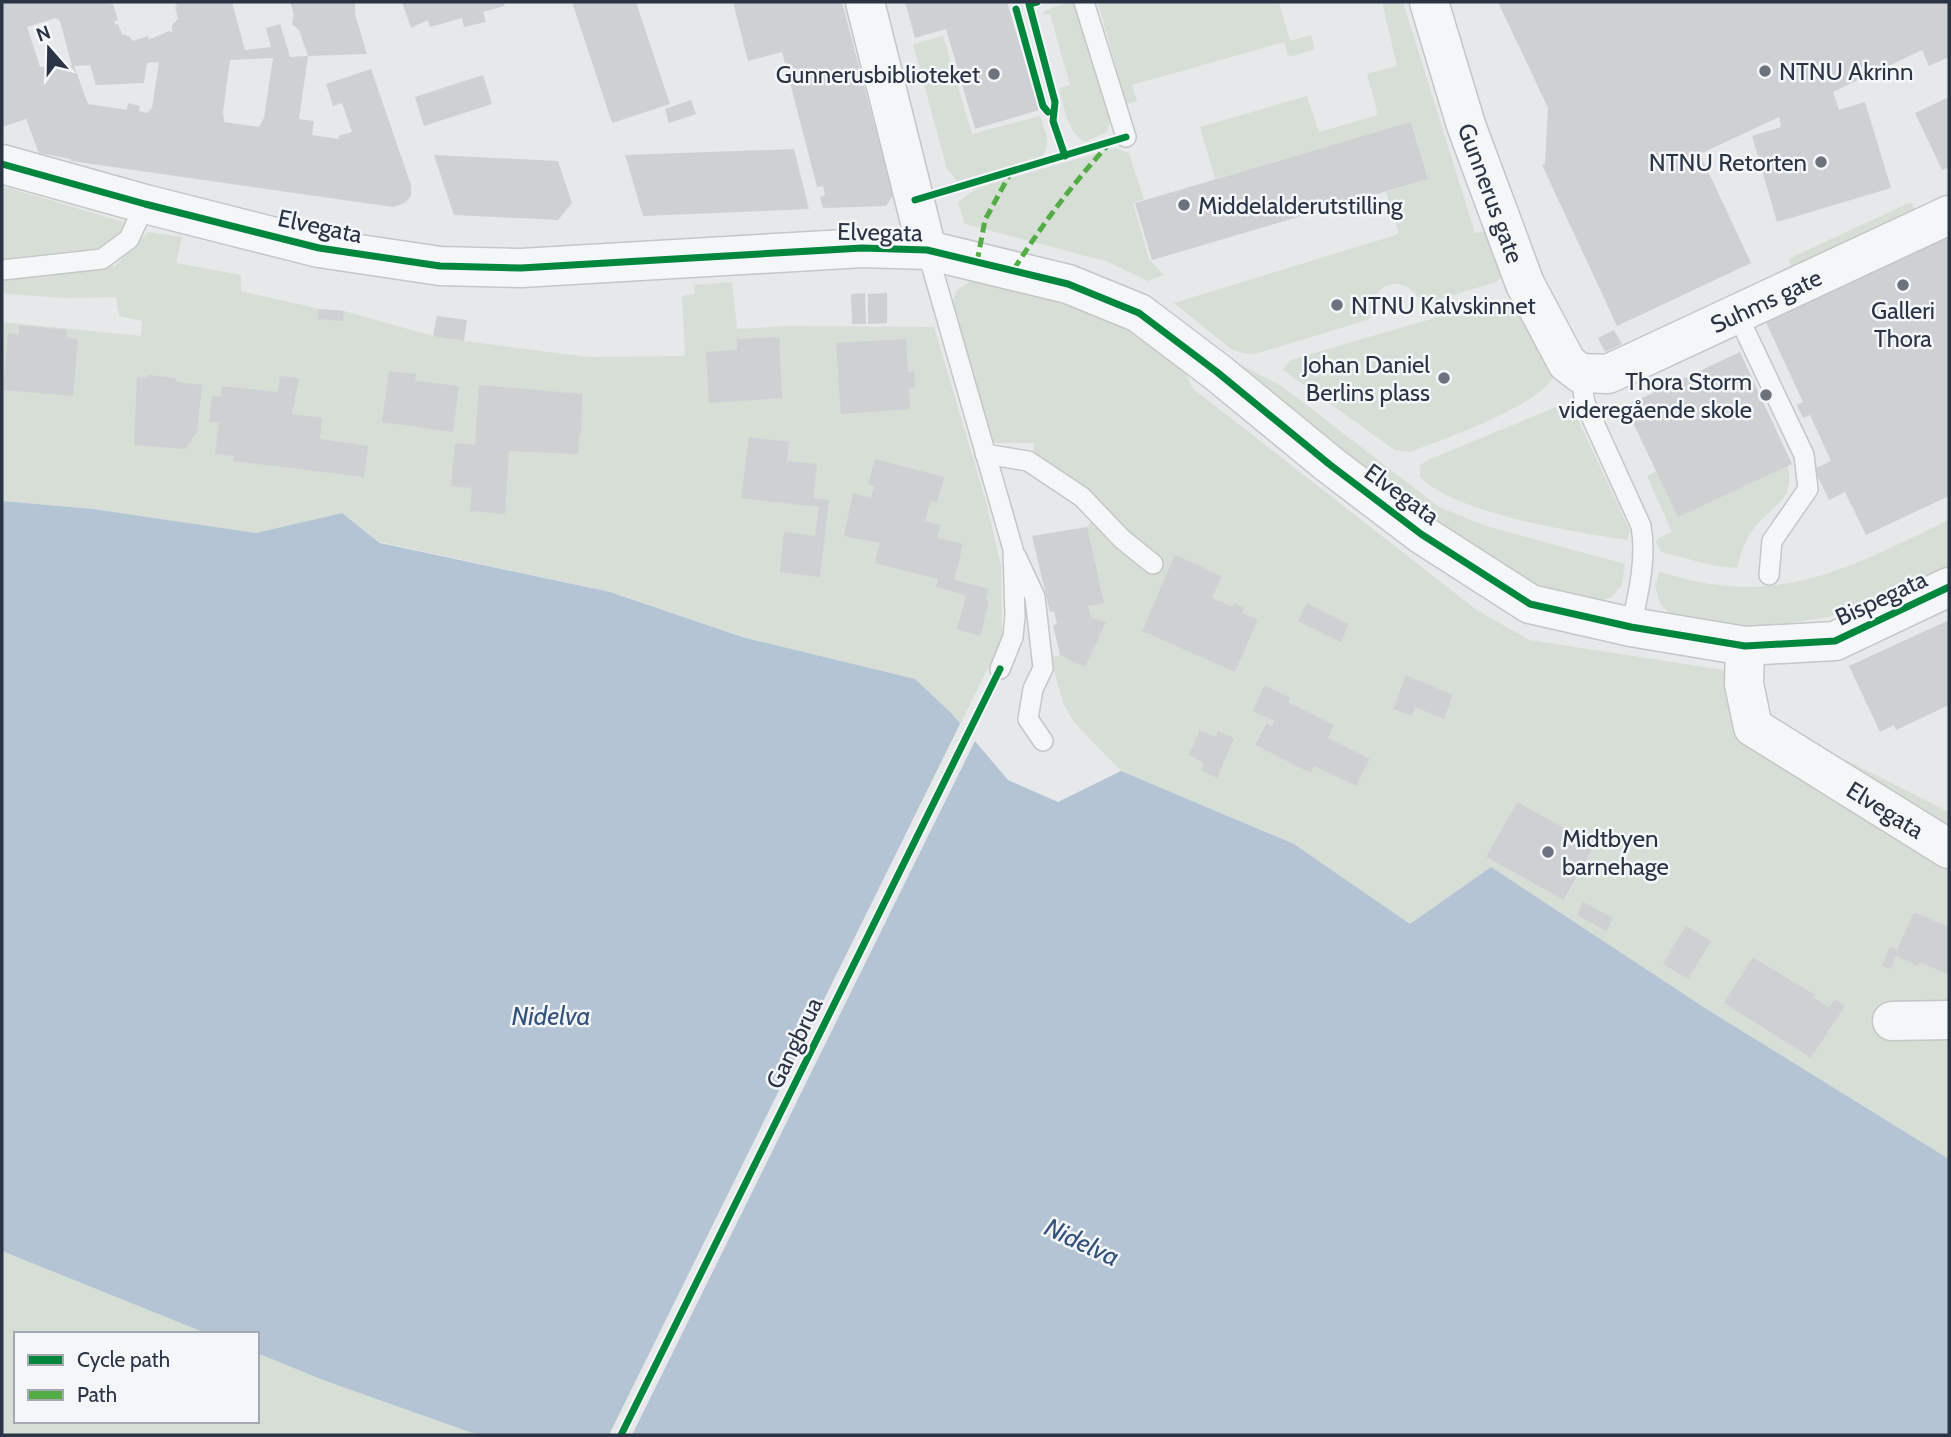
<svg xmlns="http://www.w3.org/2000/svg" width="1951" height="1437" viewBox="0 0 1951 1437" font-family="Cabin,sans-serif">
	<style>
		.green { fill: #d6ded6; fill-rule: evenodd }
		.water { fill: #b4c4d5 }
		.pier { fill: #e6e8ea }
		.building { fill: #ced0d3; fill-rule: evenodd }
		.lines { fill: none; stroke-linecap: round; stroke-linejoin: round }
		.service-casing { stroke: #c4c6c8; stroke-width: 22 }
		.minor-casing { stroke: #c4c6c8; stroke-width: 41 }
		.service { stroke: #f5f6f7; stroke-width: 19 }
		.minor { stroke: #f5f6f7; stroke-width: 38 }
		.quiet { stroke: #54ac47; stroke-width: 5; stroke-dasharray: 10 5; stroke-linecap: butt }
		.cycleway-casing { stroke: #f4f6f9; stroke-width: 11 }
		.cycleway { stroke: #00873e; stroke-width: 7 }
		.poi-dot { fill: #6c737f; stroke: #f4f6f9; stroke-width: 2.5 }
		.labels { text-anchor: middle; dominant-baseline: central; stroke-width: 5; stroke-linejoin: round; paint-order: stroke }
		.poi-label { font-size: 24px; fill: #2b3445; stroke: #f4f6f9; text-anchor: start }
		.street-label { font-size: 24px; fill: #2b3445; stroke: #f4f6f9 }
		.water-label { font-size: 26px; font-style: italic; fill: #34527a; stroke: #f4f6f9 }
	</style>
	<rect width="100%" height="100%" fill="#e6e8ea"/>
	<path class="green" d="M1068 2H1075L1111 116 1107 132 1085 142C1067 132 1064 107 1059 88L1070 85 1050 14 1043 15 1044 11Z
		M1098 2H1279L1290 41 1311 35 1315 49 1289 57 1284 42 1132 85 1137 101 1126 104Z
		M1382 2H1403L1475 233 1488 231 1503 276 1496 282 1424 304C1418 300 1416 292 1409 288 1386 274 1370 297 1370 318L1367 320 1255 354 1243 353 1231 349 1174 303 1399 234 1386 192 1428 179 1412 123 1215 179 1200 127 1307 96 1319 132 1378 115 1367 74 1397 66Z
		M943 36 972 134 1040 116C1045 131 1052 143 1042 157L957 181 947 169 913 44Z
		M1115 148 1129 153 1144 199 1133 203 1149 259 1163 275 1148 281 1106 261 965 224 958 202 977 188Z
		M2 186 127 223 114 242 99 248 2 259Z
		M1911 202 1918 218 1795 275 1788 259Z
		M148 232 182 237 176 263 241 275V291L319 309 344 311 433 336 464 341 588 357 685 356 682 296 695 294 694 285 732 282 737 329 787 326 934 327 987 505 1001 566 1002 639 960 725 952 714 745 638 610 592 380 542 342 513 256 533 93 509 2 501V322L141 336 142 321 119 316 116 297 66 298 7 294 2 292V277L115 266Z
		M972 280 1050 297 1118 324 1186 371 1191 387 1478 611 1530 640 1729 671 1754 714 1949 812V927L1914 912 1896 956 1918 965 1920 962 1949 975V1159L1705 1008 1491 867 1410 924 1294 844 1121 771 1074 722 1064 705 1050 658 1060 655 1085 666 1106 624 1091 617 1088 606 1087 527 1099 509 1082 485 1033 454 1034 443H994L952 305 956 291ZM1176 556 1222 576 1212 598 1233 607 1235 604 1244 608 1242 613 1258 620 1235 672 1142 630ZM1307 603 1349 624 1340 642ZM1406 675 1453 695 1444 718 1415 707 1412 716 1393 709ZM1266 685 1290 697 1288 702 1334 725 1328 738 1370 759 1356 786 1314 766 1311 772 1255 745 1265 723 1272 726 1274 721 1252 711ZM1517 802 1595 845 1565 900 1486 857ZM1754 957 1814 995 1813 997 1829 1007 1835 999 1845 1006 1811 1058 1724 1003Z
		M1504 300 1514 302 1555 372C1548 404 1442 439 1411 452L1395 450 1283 370 1290 360 1493 301Z
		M1241 365 1283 387 1439 507 1486 526 1625 564 1622 585 1611 598 1589 603 1542 590 1484 561 1235 368Z
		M1561 405 1575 413 1630 531 1627 540C1575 532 1456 514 1420 477V465L1428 460Z
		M1788 466C1795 504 1770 504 1752 531 1744 542 1741 555 1737 568L1715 566 1661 552 1656 542 1657 539 1672 532 1647 476 1657 471Z
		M1949 520V566L1888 594 1829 617 1764 627 1675 618 1661 605 1655 587 1659 572C1676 576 1693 582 1711 584 1802 598 1870 557 1949 520Z
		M2 1251 208 1334H16V1421H257V1353L323 1380 478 1435H2Z"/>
	<path class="water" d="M2 501 93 509 256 533 342 513 380 543 610 592 745 638 915 679 952 714 1008 780 1058 802 1121 771 1294 844 1410 924 1491 867 1705 1008 1949 1159V1435H478L323 1380 257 1353V1334H208L2 1251Z"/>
	<path class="pier" d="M961 722 976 739 632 1435H609Z"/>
	<path class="building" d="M2 2H110V4H113L118 20 114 21 116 25 118 24 122 34 130 37 133 41 148 36 149 39 153 38 169 31 172 32V25L178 19 175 7 178 6 173 2H232L245 50 271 47 266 28 280 24 290 57 308 56 299 119 314 121 312 135 339 139 338 136 352 132 342 103 333 106 326 84 371 69 411 185V196L405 203 393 207 71 161V159L39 153 26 119 2 127ZM56 18 60 21 72 66 40 67 27 27ZM273 58 264 118 259 127 224 122 223 112 230 60ZM159 62 152 108 147 113 139 111 140 106 128 103 127 110 88 104 74 66 90 65 96 85 144 83 147 63Z
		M290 2H355V14L367 54 308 56 299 30 292 24 294 15Z
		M402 2H503L505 6 483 12 486 22 464 27 462 18 430 27 428 20 411 28Z
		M572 2H636L670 104 612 123Z
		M733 2H842L893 195 886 206 823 208 820 197 825 195 823 186 817 187 782 52 748 61Z
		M905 2H1007L1039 110 975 129 946 29 915 38Z
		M1498 2H1949V57L1929 66 1922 50 1833 92 1839 110 1865 102 1891 188 1777 222 1752 136 1781 127 1779 117 1700 154 1751 263 1617 326 1542 165 1545 164 1548 108Z
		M483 75 492 104 424 126 415 97Z
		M1949 97V167L1942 170 1915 113Z
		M691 100 696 114 669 123 665 109Z
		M1411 122 1428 179 1152 260 1135 203Z
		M794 149 809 209 643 216 625 155Z
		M434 155 558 161 572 203 558 220 454 215Z
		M1949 231V496L1866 535 1845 492 1829 500 1814 469 1831 461 1810 415 1803 418 1797 405 1803 402 1764 318Z
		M865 293 866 324H852L851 294Z
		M887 293V323L868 324V294Z
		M319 309 344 311 343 321 318 319Z
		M437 316 467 320 464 341 433 336Z
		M19 325 67 330V338L78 339 73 396 3 390 8 333 19 335Z
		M1614 330 1622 344 1605 352 1598 338Z
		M779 337 782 398 709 403 706 352 737 350V339Z
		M906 339 908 372 914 371 915 387 909 388 910 409 841 414 836 343Z
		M1740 352 1792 464 1678 517 1625 406Z
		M389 371 416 374 415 381 459 386 453 432 382 422Z
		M148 375 175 378 177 382 202 385 197 432 185 449 134 445 137 377 146 378Z
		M280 376 299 378 292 414 322 418 320 439 368 446 364 477 233 461 234 456 215 454 219 423 209 422 212 396 221 397 222 386 278 392Z
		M479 385 582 394 581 434 579 435 578 454 509 451 505 514 470 511 472 488 451 486 455 443 475 445Z
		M749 437 789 442 786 467 788 461 817 464 813 498 829 500 820 577 780 572 784 532 815 536 819 507 741 498Z
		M875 459 944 477 937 502 930 501 925 521 941 525 937 538 963 544 954 580 989 589 986 600 989 601 980 636 957 629 966 595 936 587 938 579 875 563 880 543 844 536 853 493 871 498 874 486 868 484Z
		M1087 527 1104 603 1088 606 1091 617 1106 623 1085 667 1060 655 1053 625 1057 624 1054 611 1050 612 1032 536Z
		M1175 555 1222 576 1212 598 1233 607 1234 603 1244 608 1242 613 1258 620 1235 672 1142 631Z
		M1307 603 1349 624 1341 642 1298 621Z
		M1949 620V705L1896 730 1894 725 1880 732 1849 666Z
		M1406 675 1453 695 1444 719 1415 707 1412 716 1393 709Z
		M1265 685 1290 697 1288 702 1334 725 1328 738 1370 759 1356 786 1314 766 1311 773 1255 745 1266 723 1272 726 1274 721 1252 711Z
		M1200 730 1216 737 1218 731 1234 738 1217 778 1201 770 1204 763 1189 755Z
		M1517 802 1595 845 1564 900 1486 857Z
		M1583 902 1613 918 1606 931 1577 915Z
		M1914 912 1949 927V975L1920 962 1918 966 1896 956 1890 969 1882 966 1890 947 1897 950Z
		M1686 926 1711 941 1688 979 1663 964Z
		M1753 957 1815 995 1813 997 1829 1007 1835 999 1845 1006 1811 1058 1724 1003Z"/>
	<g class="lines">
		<g class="service-casing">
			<path id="service" d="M1084 2 1126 137
				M927 250 1013 549 1015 616 1013 637 1000 669
				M2 270 102 259 129 239 145 204
				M1737 314 1804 455 1808 489 1772 541 1769 575
				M1580 373 1585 403 1641 526C1647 559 1638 595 1631 627
				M985 454 1028 461 1082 497 1122 539 1153 564
				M1016 556 1035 597 1043 668 1033 689 1028 719 1043 741"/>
		</g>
		<g class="minor-casing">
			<g id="minor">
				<path d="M865 2 927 250"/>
				<path id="s1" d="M1429 2 1466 125 1525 284 1567 363 1580 373 1608 374 1949 215"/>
				<path d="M2 164 145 204 319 248 440 266 521 268 862 248 927 250 1068 284 1139 313 1217 372 1329 464 1421 534 1530 604 1631 627 1745 646 1835 641 1949 587"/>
				<path id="s2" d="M1745 646 1744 684 1753 727 1949 849"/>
				<path d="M1892 1021 1949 1020"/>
			</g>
		</g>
		<use href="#service" class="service"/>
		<use href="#minor" class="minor"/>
		<path class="quiet" d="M977 262 985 220 1011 172
			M1014 269C1042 225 1073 183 1109 144"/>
		<g class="cycleway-casing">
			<path id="cycleway" d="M1037 2 1029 4 1055 102 1053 121 1065 156
				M1016 9 1043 106 1048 112
				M2 164 145 204 319 248 440 266 521 268 862 248 927 250 1068 284 1139 313 1217 372 1329 464 1421 534 1530 604 1631 627 1745 646 1835 641 1949 587
				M915 200 1126 137
				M621 1435 1000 669"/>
		</g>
		<use href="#cycleway" class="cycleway"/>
	</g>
	<g class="poi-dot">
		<circle cx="1765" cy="71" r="7"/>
		<circle cx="994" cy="74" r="7"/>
		<circle cx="1821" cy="162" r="7"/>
		<circle cx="1184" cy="205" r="7"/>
		<circle cx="1903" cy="285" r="7"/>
		<circle cx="1337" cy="305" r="7"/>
		<circle cx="1444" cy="378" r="7"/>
		<circle cx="1766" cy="395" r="7"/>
		<circle cx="1548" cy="852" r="7"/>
	</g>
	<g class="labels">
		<g class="poi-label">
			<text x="1779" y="71">NTNU Akrinn</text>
			<text x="980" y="74" text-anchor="end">Gunnerusbiblioteket</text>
			<text x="1807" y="162" text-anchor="end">NTNU Retorten</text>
			<text x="1198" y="205">Middelalderutstilling</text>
			<text x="1351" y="305">NTNU Kalvskinnet</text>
			<text x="1903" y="310" text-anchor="middle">Galleri<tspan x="1903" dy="28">Thora</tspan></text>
			<text x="1430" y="364" text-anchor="end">Johan Daniel<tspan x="1430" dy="28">Berlins plass</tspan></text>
			<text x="1752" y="381" text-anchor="end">Thora Storm<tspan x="1752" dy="28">videregående skole</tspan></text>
			<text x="1562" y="838">Midtbyen<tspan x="1562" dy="28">barnehage</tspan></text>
		</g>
		<g class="street-label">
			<text stroke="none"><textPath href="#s1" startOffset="201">Gunnerus gate</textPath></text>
			<text transform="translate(320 226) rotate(12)">Elvegata</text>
			<text transform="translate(880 232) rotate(1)">Elvegata</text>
			<text stroke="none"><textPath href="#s1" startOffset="606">Suhms gate</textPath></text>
			<text transform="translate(1402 494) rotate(36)">Elvegata</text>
			<text transform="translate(1881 598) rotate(-25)">Bispegata</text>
			<text stroke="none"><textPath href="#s2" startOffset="238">Elvegata</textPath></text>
			<text transform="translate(794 1043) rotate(-64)">Gangbrua</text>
		</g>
		<g class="water-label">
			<text x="551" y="1016">Nidelva</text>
			<text transform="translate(1082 1242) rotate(25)">Nidelva</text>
		</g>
	</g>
	<rect width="1951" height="1437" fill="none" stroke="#2b3445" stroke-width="7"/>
	<rect x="14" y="1332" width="245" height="91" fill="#f4f6f9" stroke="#a4a8b1" stroke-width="2"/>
	<rect x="28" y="1355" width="35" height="10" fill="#00873e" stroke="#a4a8b1" stroke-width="2"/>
	<text x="77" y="1367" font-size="21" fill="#2b3445">Cycle path</text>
	<rect x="28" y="1390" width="35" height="10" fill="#54ac47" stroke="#a4a8b1" stroke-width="2"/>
	<text x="77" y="1402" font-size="21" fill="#2b3445">Path</text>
	<g transform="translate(49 49) rotate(340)" stroke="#f4f6f9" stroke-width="5" paint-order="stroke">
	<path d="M0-5L12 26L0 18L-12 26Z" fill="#2b3445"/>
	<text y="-10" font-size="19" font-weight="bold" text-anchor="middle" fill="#2b3445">N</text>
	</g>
</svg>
